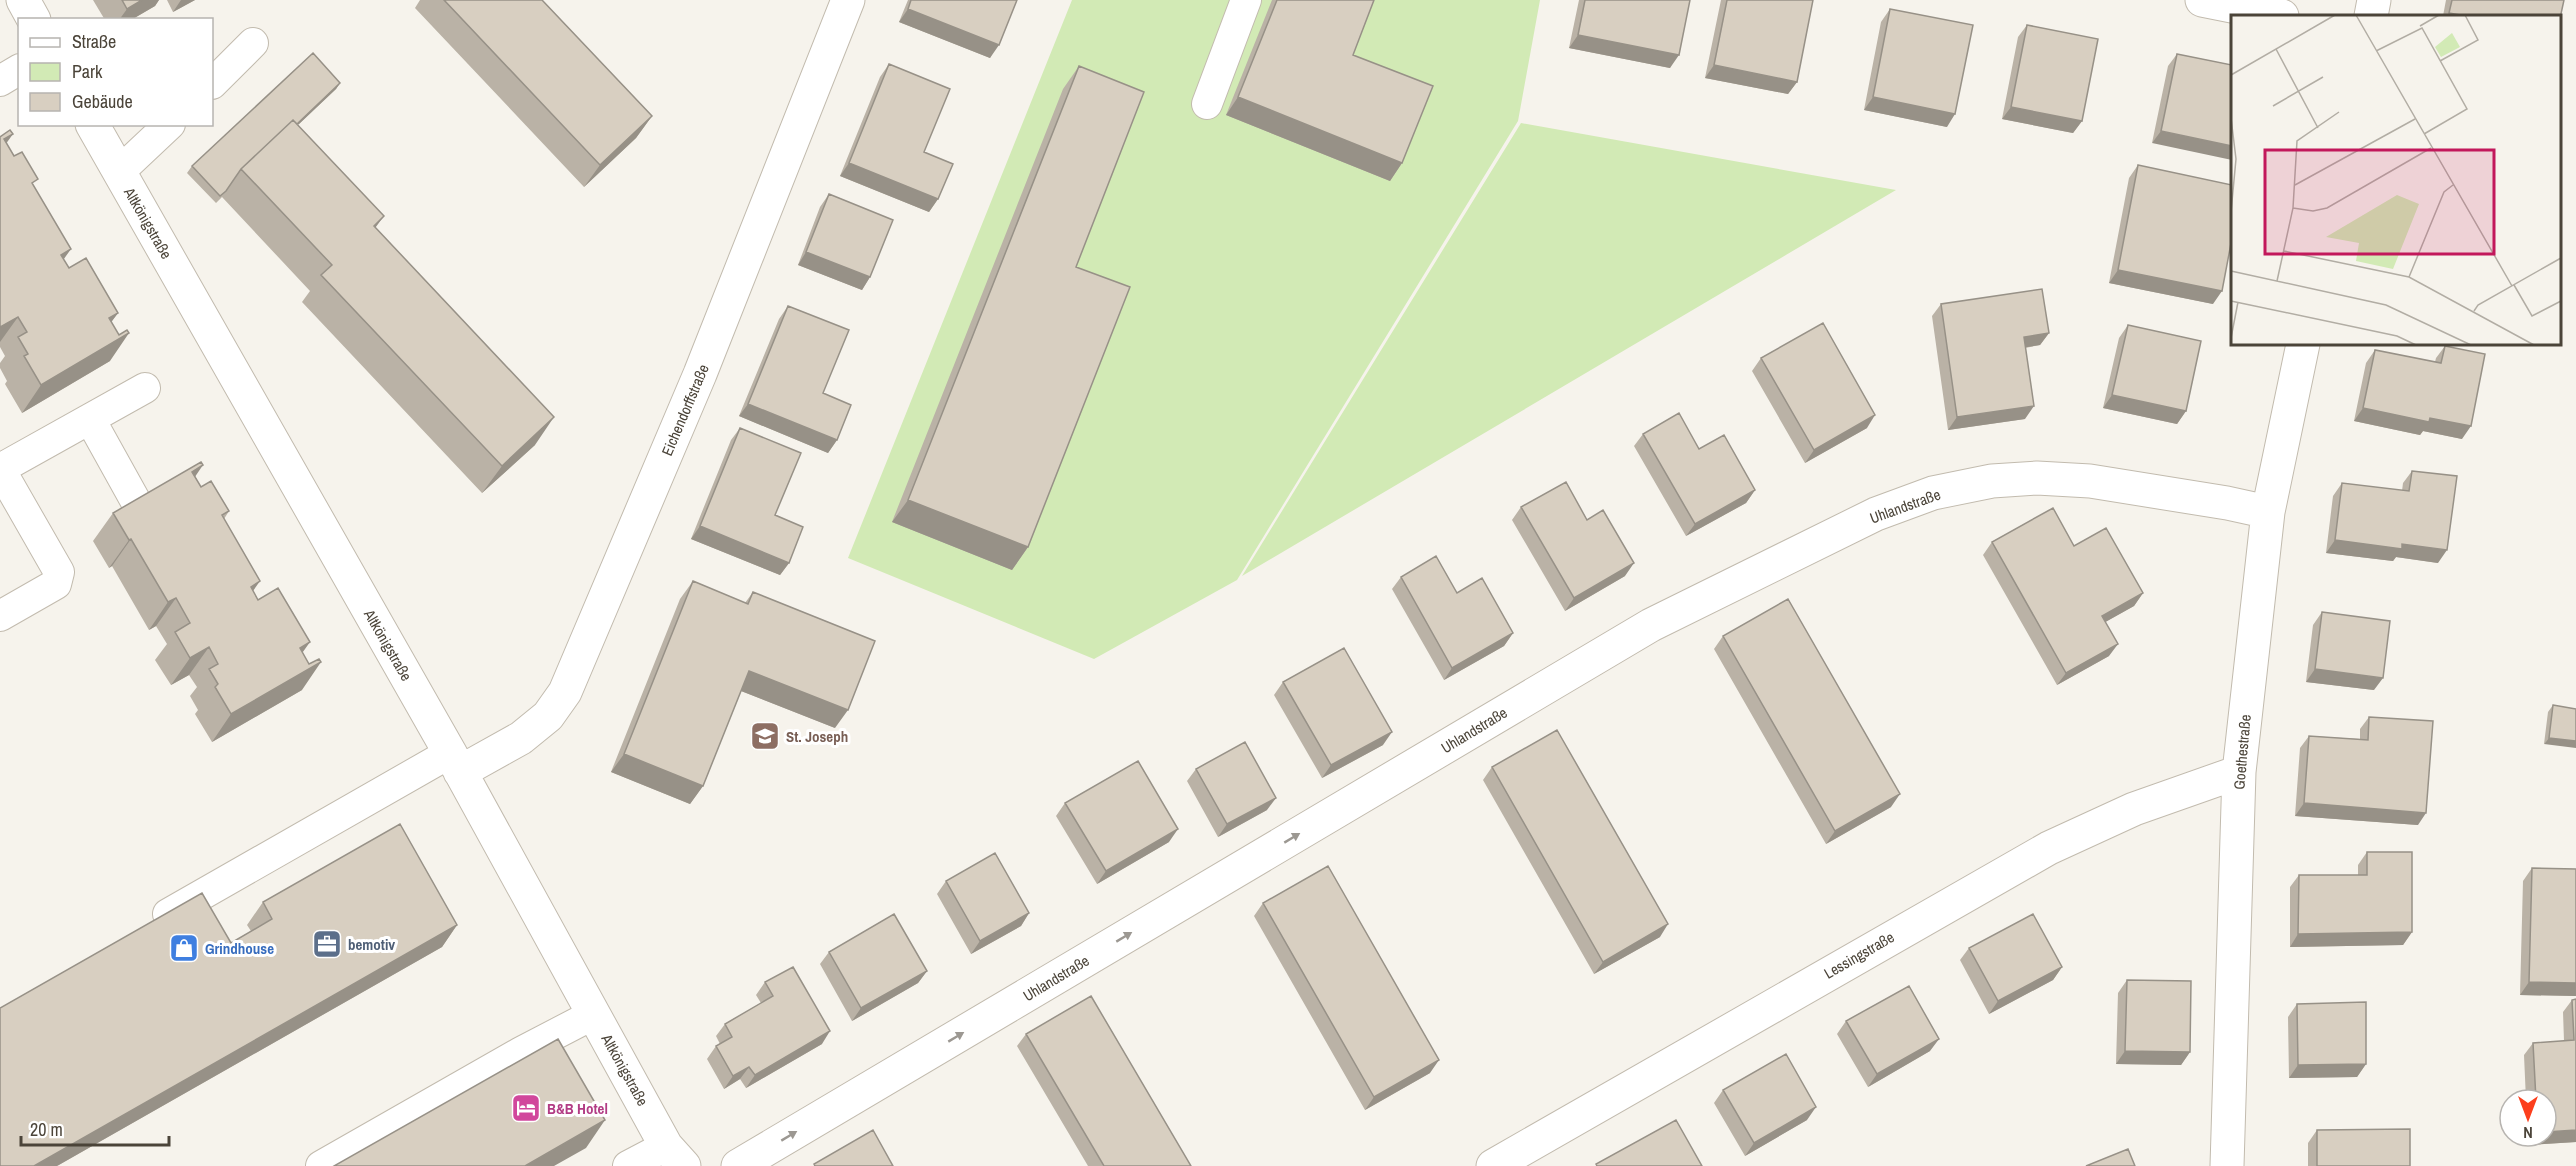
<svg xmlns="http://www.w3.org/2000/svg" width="2576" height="1166" viewBox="0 0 2576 1166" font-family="'Archivo Narrow',sans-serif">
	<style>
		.green { fill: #d2eab5 }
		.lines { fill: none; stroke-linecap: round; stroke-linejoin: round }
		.lane-casing { stroke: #c2bbae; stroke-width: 32 }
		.street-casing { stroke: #c2bbae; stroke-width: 35 }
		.lane { stroke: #fff; stroke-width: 30 }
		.street { stroke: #fff; stroke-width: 33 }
		.wall { fill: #bab2a6 }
		.shaded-wall { fill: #979187 }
		.building { fill: #d8cfc1; stroke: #979187; stroke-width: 1.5 }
		.oneway { fill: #9c9892 }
		.labels { text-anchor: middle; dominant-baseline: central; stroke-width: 6; stroke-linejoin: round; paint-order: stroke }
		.street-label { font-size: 15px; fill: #4b4439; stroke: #fff }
		.education-label { font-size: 15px; font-weight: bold; fill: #785e54; stroke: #fff; text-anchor: start }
		.service-label { font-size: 15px; font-weight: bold; fill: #4e5e75; stroke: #fff; text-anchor: start }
		.shop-label { font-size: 15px; font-weight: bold; fill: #366cbe; stroke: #fff; text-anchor: start }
		.hotel-label { font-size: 15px; font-weight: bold; fill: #b23c85; stroke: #fff; text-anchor: start }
		.inset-road { fill: none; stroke: #b2ada4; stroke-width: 1.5 }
		.view { fill: #c2185b; fill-opacity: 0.15; stroke: #c2185b; stroke-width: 3 }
		.inset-edge { fill: none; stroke: #4b4439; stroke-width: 3 }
	</style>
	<rect width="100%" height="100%" fill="#f6f3ec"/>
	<path class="green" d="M1072 0H1540L1518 121 1237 580 1094 659 848 558Z
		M1521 123 1896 190 1242 576Z"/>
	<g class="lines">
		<g class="lane-casing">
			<path id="lane" d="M0 81 20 69
				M212 84 253 43
				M1207 104 1246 0
				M119 172 170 124
				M90 419 135 500
				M0 469 59 572 56 584 0 616
				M0 469 145 388
				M168 914 450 753
				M321 1166 521 1052 594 1014
				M628 1166 666 1146"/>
		</g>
		<g class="street-casing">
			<path id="street" d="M23 0 34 20
				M2202 0 2282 16
				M2371 16 2374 0
				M92 124 450 753 666 1146 684 1166
				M460 772 521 738 548 716 565 692 700 374 848 0
				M738 1166 1651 625 1876 514 1933 493 1992 481 2037 478 2090 481 2227 503 2268 512
				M1493 1166 2049 848 2134 809 2239 772
				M2227 1166 2239 772 2268 512 2303 344"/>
		</g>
		<use href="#lane" class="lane"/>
		<use href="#street" class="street"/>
	</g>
	<path class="wall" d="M93 0H159L155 6 131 20H105Z
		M167 0H195L173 12Z
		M420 0H542L652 116 636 138 584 187 415 8Z
		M908 0H1017L990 58 899 22Z
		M1272 0H1374L1353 55 1402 163 1390 181 1226 115Z
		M1579 0H1690L1670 68 1569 48Z
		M1721 0H1813L1797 82 1788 94 1705 78Z
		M2446 0H2564L2559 16H2443Z
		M1890 9 1947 127 1864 110 1881 22Z
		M2027 25 2082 121 2073 133 2002 119 2018 37Z
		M2177 54 2232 65 2152 143 2168 66Z
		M889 64 924 152 938 199 929 212 840 176 880 77Z
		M1079 66 1076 267 1028 547 1012 570 892 522 1063 89Z
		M340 83 336 89 298 125 376 228 535 445 482 493 302 302 310 291 222 197 216 203 187 173 192 166Z
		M0 137 6 143 34 186 63 259 69 268 118 313 111 322 110 361 22 413 5 384 7 381 0 368V363L5 356 0 347Z
		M2138 165 2213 304 2109 283 2129 178Z
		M829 194 870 277 862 290 798 265 820 207Z
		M1941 304 2049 333 2040 345 2025 348V419L1948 430 1932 316Z
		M788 306 823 393 837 440 828 453 739 416 779 319Z
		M2128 325 2186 411 2177 424 2103 408 2119 338Z
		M2445 346 2462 439 2423 431 2420 435 2354 421 2366 363 2375 350 2435 362 2436 358Z
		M1761 358 1867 428 1805 463 1752 371Z
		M740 428 775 515 789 563 780 575 691 539 731 440Z
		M1643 434 1755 490 1746 503 1686 536 1634 446Z
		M2412 471 2438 563 2396 557 2393 561 2326 553 2333 496 2342 483 2402 491 2403 483Z
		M195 476 201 487 229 511 224 519 253 591 258 600 302 653V690L212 742 195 714 198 710 190 696 197 687 189 675 171 685 155 660 167 644 156 626 149 630 112 566 109 568 93 541 113 513Z
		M1521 507 1587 520 1625 576 1565 611 1512 520Z
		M1992 542 2074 546 2143 593 2134 606 2105 622 2109 656 2057 685 1983 555Z
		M1401 577 1457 593 1513 633 1504 646 1444 680 1392 589Z
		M693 581 745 603 753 592 835 728 741 691 703 786 690 804 611 772 680 599Z
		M2322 612 2374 690 2306 682 2313 625Z
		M1723 636 1891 807 1826 844 1714 649Z
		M1283 682 1383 745 1322 778 1274 695Z
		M2553 705 2576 709 2544 744 2548 712Z
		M2369 717 2418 825 2295 816 2300 748 2309 736 2360 739V729Z
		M1492 767 1660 937 1594 974 1483 780Z
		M1196 769 1267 810 1218 837 1187 781Z
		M1065 803 1169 842 1097 884 1056 816Z
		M2367 852 2412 932 2403 945 2290 947V887L2299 875H2358V865Z
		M2532 868 2576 996 2520 995 2523 881Z
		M946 881 1029 913 1021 926 971 954 937 894Z
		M263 902 457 925 442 947 57 1166 231 943 251 931 247 925Z
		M1263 903 1430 1073 1365 1110 1254 916Z
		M1969 948 2062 967 2053 980 1989 1014 1960 960Z
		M829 952 927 971 918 983 852 1021 820 964Z
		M2127 980 2190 1052 2181 1065 2116 1064 2118 993Z
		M765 982 822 1044 746 1088 740 1079 724 1089 707 1059 716 1046 720 1044 716 1036 725 1024 761 1003 756 995Z
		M2576 999V1142L2528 1145V1136H2546V1100H2526L2524 1055 2533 1043 2564 1041 2563 1012 2572 1000Z
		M2297 1004 2366 1064 2357 1077 2289 1078 2288 1017Z
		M1846 1021 1930 1051 1868 1087 1837 1034Z
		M1026 1034 1191 1166H1088L1017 1046Z
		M1723 1090 1807 1120 1745 1156 1714 1103Z
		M2317 1130 2410 1166H2308V1143Z"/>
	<path class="shaded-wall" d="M142 0H159L155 6 131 20H119L127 9Z
		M181 0H195L173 12Z
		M908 9 999 45 990 58 899 22Z
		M2449 13 2466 16H2447Z
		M1578 35 1679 55 1670 68 1569 48Z
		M1714 65 1797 82 1788 94 1705 78Z
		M340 83 336 89 246 174 245 173Z
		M1238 97 1402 163 1390 181 1226 115Z
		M1873 97 1955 114 1947 127 1864 110Z
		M2011 107 2082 121 2073 133 2002 119Z
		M652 116 636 138 584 187 600 165Z
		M2161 131 2232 146V160L2152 143Z
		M13 134 0 152 4 139Z
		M849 163 938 199 929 212 840 176Z
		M384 216 364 243 374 226Z
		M71 249 51 277 61 255Z
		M806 252 870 277 862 290 798 265Z
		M2118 270 2222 291 2213 304 2109 283Z
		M118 313 98 340 109 318Z
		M18 317 0 342V327Z
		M129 333 110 361 22 413 41 385Z
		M2049 333 2040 345 2015 349 2024 337Z
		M2112 395 2186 411 2177 424 2103 408Z
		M748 404 837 440 828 453 739 416Z
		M2034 406 2025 419 1948 430 1957 417Z
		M2363 408 2430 418 2471 426 2462 439 2423 431 2420 435 2354 421Z
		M1875 415 1867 428 1805 463 1814 450Z
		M554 417 535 445 482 493 502 466Z
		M203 465 184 493 192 472Z
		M1755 490 1746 503 1686 536 1695 524Z
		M908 500 1028 547 1012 570 892 522Z
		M700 526 789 563 780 575 691 539Z
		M131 539 112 566 109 568 129 540Z
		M2335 540 2402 544 2447 550 2438 563 2396 557 2393 561 2326 553Z
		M1634 563 1625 576 1565 611 1574 598Z
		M260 581 241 608 251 587Z
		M2143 593 2134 606 2093 629 2102 616Z
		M176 598 156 626 149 630 168 602Z
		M1513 633 1504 646 1444 680 1452 668Z
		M310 642 290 670 300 648Z
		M2118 644 2109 656 2057 685 2066 673Z
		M209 647 189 675 171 685 190 658Z
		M321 662 302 690 212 742 231 714Z
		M2315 669 2383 678 2374 690 2306 682Z
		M749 671 848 710 835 728 736 689Z
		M1392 732 1383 745 1322 778 1331 765Z
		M2549 738 2576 741V748L2544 744Z
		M624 754 703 786 690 804 611 772Z
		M1900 794 1891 807 1826 844 1835 831Z
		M1276 798 1267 810 1218 837 1227 824Z
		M2304 803 2426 813 2418 825 2295 816Z
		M1178 829 1169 842 1097 884 1106 871Z
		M1029 913 1021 926 971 954 980 941Z
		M1668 924 1660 937 1594 974 1603 962Z
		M457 925 442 947 57 1166H34Z
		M2412 932 2403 945 2290 947 2298 934Z
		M2062 967 2053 980 1989 1014 1998 1001Z
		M927 971 918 983 852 1021 861 1008Z
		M2529 982 2576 983V996L2520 995Z
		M830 1031 822 1044 746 1088 755 1075Z
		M1939 1039 1930 1051 1868 1087 1877 1074Z
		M2125 1051 2190 1052 2181 1065 2116 1064Z
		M1439 1060 1430 1073 1365 1110 1374 1097Z
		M2366 1064 2357 1077 2289 1078 2298 1065Z
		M749 1067 740 1079 724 1089 733 1076Z
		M1816 1107 1807 1120 1745 1156 1754 1143Z
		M605 1120 586 1148 554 1166H525Z
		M2576 1130V1142L2528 1145 2535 1136H2546V1132Z"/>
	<path class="building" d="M122 0H142L127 9Z
		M444 0H542L652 116 600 165Z
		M911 0H1017L999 45 908 9Z
		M1277 0H1374L1353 55 1433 86 1402 163 1238 97Z
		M1585 0H1690L1679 55 1578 35Z
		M1727 0H1813L1797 82 1714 65Z
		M2452 0H2564L2559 23V16H2466L2449 13Z
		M1890 9 1973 25 1955 114 1873 97Z
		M2027 25 2098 39 2082 121 2011 107Z
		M313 53 340 83 297 124 293 120 241 169 226 191 220 196 192 166Z
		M2177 54 2232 65V146L2161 131Z
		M889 64 950 89 924 152 953 164 938 199 849 163Z
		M1079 66 1144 92 1076 267 1130 287 1028 547 908 500Z
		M293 120 384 216 374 226 554 417 502 466 321 275 332 265 241 169Z
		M10 130 13 134 4 139 14 156 22 152 38 179 32 183 71 249 61 255 69 268 86 258 118 313 109 318 119 335 127 330 129 333 41 385 24 356 28 354 18 337 27 332 18 317 0 327V137Z
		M2138 165 2232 185V238L2222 291 2118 270Z
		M829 194 893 220 870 277 806 252Z
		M2042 289 2049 333 2024 337 2034 406 1957 417 1941 304Z
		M788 306 849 330 823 393 851 405 837 440 748 404Z
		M1823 323 1875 415 1814 450 1761 358Z
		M2128 325 2201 341 2186 411 2112 395Z
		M2445 346 2485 354 2471 426 2430 418 2429 422 2363 408 2375 350 2441 363Z
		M1679 413 1699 449 1724 435 1755 490 1695 524 1643 434Z
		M740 428 801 453 775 515 803 527 789 563 700 526Z
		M201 462 203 465 192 472 201 487 211 481 229 511 222 515 260 581 251 587 258 600 278 588 310 642 300 648 309 664 319 659 321 662 231 714 215 687 218 684 209 669 218 664 209 647 190 658 175 632 190 623 176 598 168 602 131 539 129 540 113 513Z
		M2412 471 2457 476 2447 550 2402 544V549L2335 540 2342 483 2409 491Z
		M1566 482 1587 520 1603 510 1634 563 1574 598 1521 507Z
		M2053 508 2074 546 2106 528 2143 593 2102 616 2118 644 2066 673 1992 542Z
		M1436 556 1457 593 1482 578 1513 633 1452 668 1401 577Z
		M693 581 748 604 753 592 875 641 848 710 749 671 703 786 624 754Z
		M1788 599 1900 794 1835 831 1723 636Z
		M2322 612 2390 621 2383 678 2315 669Z
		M1344 648 1392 732 1331 765 1283 682Z
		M2553 705 2576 709V741L2549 738Z
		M2369 717 2433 721 2426 813 2304 803 2309 736 2368 740Z
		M1557 730 1668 924 1603 962 1492 767Z
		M1245 742 1276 798 1227 824 1196 769Z
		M1138 761 1178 829 1106 871 1065 803Z
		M400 824 457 925 34 1166H0V1008L202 893 231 943 272 919 263 902Z
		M2367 852H2412V932L2298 934 2299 875H2367Z
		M995 853 1029 913 980 941 946 881Z
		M1328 866 1439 1060 1374 1097 1263 903Z
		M2532 868 2576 869V983L2529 982Z
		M894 914 927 971 861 1008 829 952Z
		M2033 914 2062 967 1998 1001 1969 948Z
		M793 967 830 1031 755 1075 749 1067 733 1076 716 1046 732 1037 725 1024 773 996 765 982Z
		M2127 980 2191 981 2190 1052 2125 1051Z
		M1909 986 1939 1039 1877 1074 1846 1021Z
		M1091 996 1191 1166H1104L1026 1034Z
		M2576 999V1130L2546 1132V1100H2536L2533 1043 2574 1040 2572 1000Z
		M2366 1002V1064L2298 1065 2297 1004Z
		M558 1039 605 1120 525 1166H334Z
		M1786 1054 1816 1107 1754 1143 1723 1090Z
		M1676 1120 1702 1166H1597L1596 1164Z
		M2410 1129V1166H2317V1130Z
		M873 1130 893 1166H815L814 1164Z
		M2128 1149 2135 1166H2086Z"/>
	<defs><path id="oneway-solid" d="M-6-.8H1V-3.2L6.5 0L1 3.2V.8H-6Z" transform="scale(1.5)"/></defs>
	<g class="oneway">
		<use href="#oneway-solid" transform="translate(1292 838) rotate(-31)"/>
		<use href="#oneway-solid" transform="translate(1124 937) rotate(-31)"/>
		<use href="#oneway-solid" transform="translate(956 1037) rotate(-31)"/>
		<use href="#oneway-solid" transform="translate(789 1136) rotate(-31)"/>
	</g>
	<defs>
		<g id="school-square" transform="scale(1.5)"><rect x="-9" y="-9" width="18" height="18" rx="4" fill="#8d6e63" stroke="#fff"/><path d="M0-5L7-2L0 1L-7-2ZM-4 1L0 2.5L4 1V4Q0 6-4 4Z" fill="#fff"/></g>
		<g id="office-square" transform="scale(1.5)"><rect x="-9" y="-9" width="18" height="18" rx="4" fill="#5c6f8a" stroke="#fff"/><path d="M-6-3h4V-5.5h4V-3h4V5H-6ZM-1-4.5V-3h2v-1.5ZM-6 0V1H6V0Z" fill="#fff"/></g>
		<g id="shop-square" transform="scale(1.5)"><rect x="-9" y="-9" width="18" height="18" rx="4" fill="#3f7fe0" stroke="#fff"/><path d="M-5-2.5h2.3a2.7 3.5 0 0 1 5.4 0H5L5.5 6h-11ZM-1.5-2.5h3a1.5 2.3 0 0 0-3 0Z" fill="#fff"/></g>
		<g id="hotel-square" transform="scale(1.5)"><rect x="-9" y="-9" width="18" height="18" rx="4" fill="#d1479c" stroke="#fff"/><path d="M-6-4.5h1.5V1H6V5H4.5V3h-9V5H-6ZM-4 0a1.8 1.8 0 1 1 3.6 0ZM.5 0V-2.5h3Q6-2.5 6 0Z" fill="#fff"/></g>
	</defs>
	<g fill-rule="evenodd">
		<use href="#school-square" x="765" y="736"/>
		<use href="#office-square" x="327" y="944"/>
		<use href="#shop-square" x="184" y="948"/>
		<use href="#hotel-square" x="526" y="1108"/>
	</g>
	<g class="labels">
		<g class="street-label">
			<text transform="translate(148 223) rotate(60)">Altkönigstraße</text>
			<text transform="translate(685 410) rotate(-67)">Eichendorffstraße</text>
			<text transform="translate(1905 506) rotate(-20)">Uhlandstraße</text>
			<text transform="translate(388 645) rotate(60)">Altkönigstraße</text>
			<text transform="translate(1474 730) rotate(-31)">Uhlandstraße</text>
			<text transform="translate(2242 752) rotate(-85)">Goethestraße</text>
			<text transform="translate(1859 955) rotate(-30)">Lessingstraße</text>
			<text transform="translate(1056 978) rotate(-31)">Uhlandstraße</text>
			<text transform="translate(625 1070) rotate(61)">Altkönigstraße</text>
		</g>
		<g class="education-label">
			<text x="786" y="736">St. Joseph</text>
		</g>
		<g class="service-label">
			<text x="348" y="944">bemotiv</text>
		</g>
		<g class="shop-label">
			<text x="205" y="948">Grindhouse</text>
		</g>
		<g class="hotel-label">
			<text x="547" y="1108">B&amp;B Hotel</text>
		</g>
	</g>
	<g transform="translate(2231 15)">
		<rect width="330" height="330" fill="#f6f3ec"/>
		<path d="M221 18 229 32 210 42 204 32ZM166 180 188 189 162 254 125 246 128 228 95 222Z" fill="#d2eab5"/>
		<path class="inset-road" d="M125 0 281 271M189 11 208 0M45 34 87 113M145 36 191 13 236 94 193 119M209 46 247 25 234 0M0 60 104 0M42 91 92 62M0 103 5 144 0 197M64 170 184 104M62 193 82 196 96 193 200 133M53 236 178 262 303 330M0 256 155 290 240 330M178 262 213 177 222 170M46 266 62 193 66 126 108 97M283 270 301 301 330 286M0 286 166 321 185 330M243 296 247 290 330 243M0 323 7 287"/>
		<path class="view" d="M34 135H263V239H34Z"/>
		<rect width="330" height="330" class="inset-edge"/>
	</g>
	<rect x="18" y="18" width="195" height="108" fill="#ffffff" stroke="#b7b4b0" stroke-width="1.5"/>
	<rect x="30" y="38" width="30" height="9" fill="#ffffff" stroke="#b7b4b0" stroke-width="1.5"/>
	<text x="72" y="48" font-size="18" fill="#4b4439">Straße</text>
	<rect x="30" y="63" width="30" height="18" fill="#d2eab5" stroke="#b7b4b0" stroke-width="1.5"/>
	<text x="72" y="78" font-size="18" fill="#4b4439">Park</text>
	<rect x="30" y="93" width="30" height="18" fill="#d8cfc1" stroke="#b7b4b0" stroke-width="1.5"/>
	<text x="72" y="108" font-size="18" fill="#4b4439">Gebäude</text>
	<g transform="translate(2528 1118) rotate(180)"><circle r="28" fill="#ffffff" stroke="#b7b4b0" stroke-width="1.5"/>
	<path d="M0-4.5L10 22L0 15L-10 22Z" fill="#fc3f1d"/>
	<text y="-9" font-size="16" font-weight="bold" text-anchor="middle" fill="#4b4439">N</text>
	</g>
	<path d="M21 1136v9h148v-9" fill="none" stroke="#4b4439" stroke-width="3"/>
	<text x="30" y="1136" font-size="18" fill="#4b4439" stroke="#ffffff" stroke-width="4.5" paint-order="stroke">20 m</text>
</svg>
